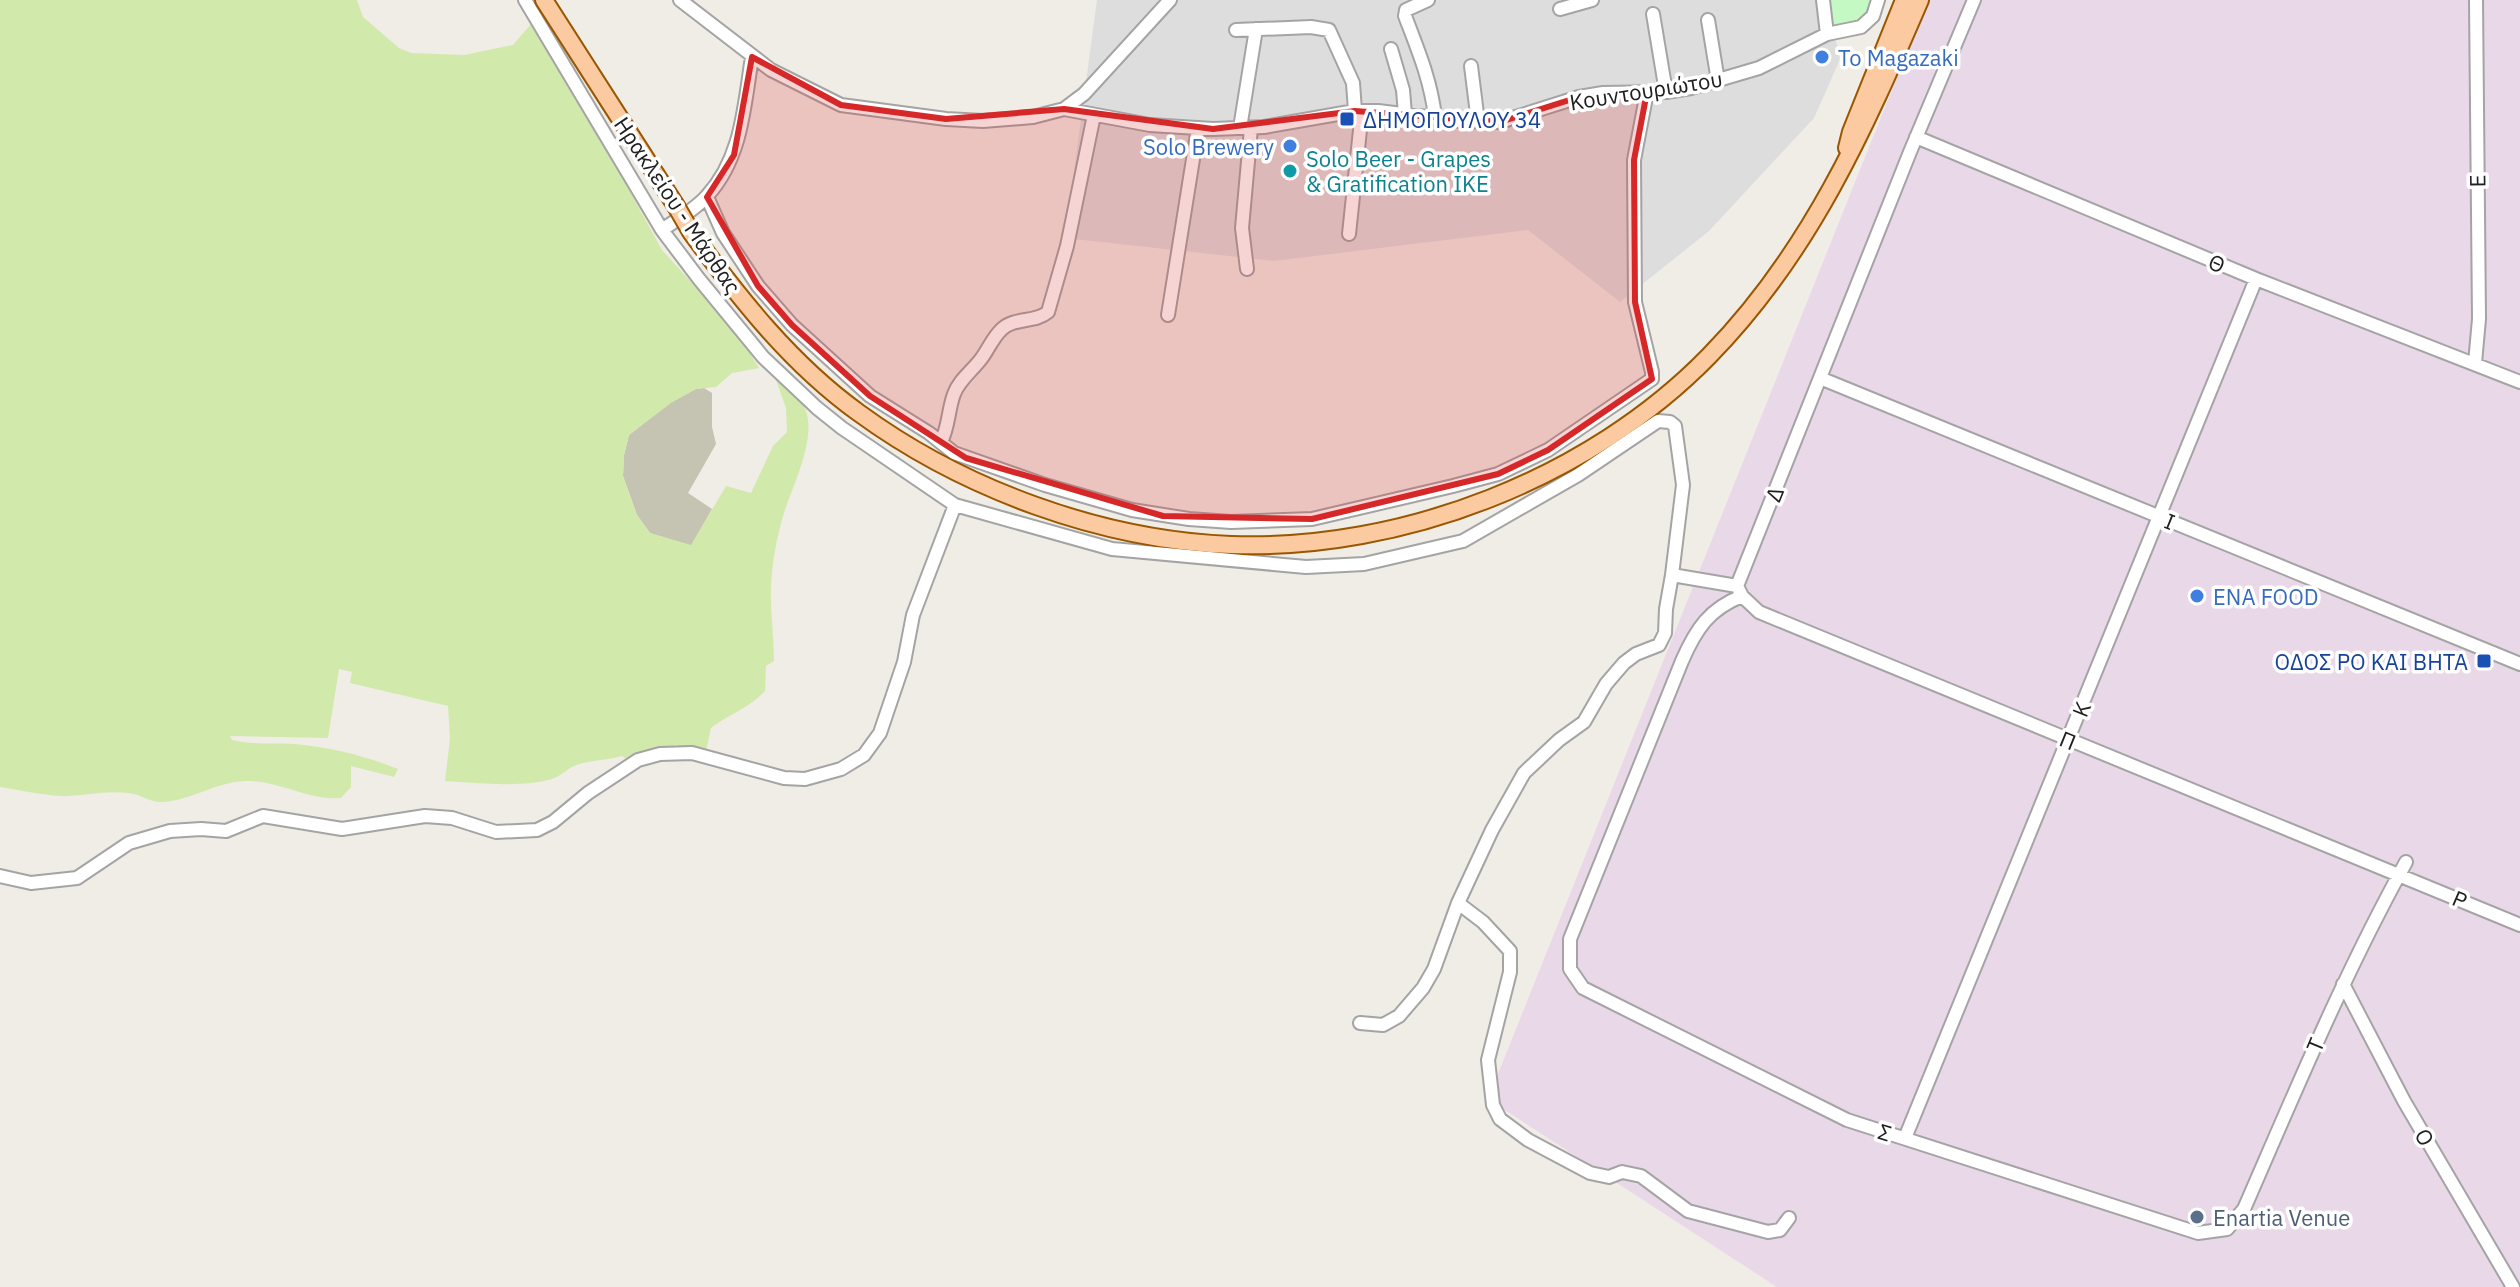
<svg xmlns="http://www.w3.org/2000/svg" width="2520" height="1287" viewBox="0 0 2520 1287" font-family="'IBM Plex Sans',sans-serif">
	<style>
		.residential { fill: #dedddd }
		.industrial { fill: #e9d8e8 }
		.construction { fill: #c5c3b1 }
		.grass { fill: #d1eaac }
		.park { fill: #c5f9c4 }
		.lines { fill: none; stroke-linecap: round; stroke-linejoin: round }
		.minor-casing { stroke: #a4a4a4; stroke-width: 16 }
		.major-casing { stroke: #9a5701; stroke-width: 20 }
		.minor { stroke: #fff; stroke-width: 12 }
		.major { stroke: #fbcaa0; stroke-width: 16 }
		.major-bridge-casing { stroke: #9a5701; stroke-width: 20; stroke-linecap: butt }
		.major-bridge { stroke: #fbcaa0; stroke-width: 16 }
		.marked { fill: #d62828; fill-opacity: 0.2; stroke: #d62828; stroke-width: 6; stroke-linejoin: round }
		.shop-dot { fill: #3f7fe0; stroke: #fff; stroke-width: 3 }
		.transit-dot { fill: #1a4fb4; stroke: #fff; stroke-width: 3 }
		.culture-dot { fill: #0f9aa8; stroke: #fff; stroke-width: 3 }
		.service-dot { fill: #5c6f8a; stroke: #fff; stroke-width: 3 }
		.labels { text-anchor: middle; dominant-baseline: central; stroke-width: 7; stroke-linejoin: round; paint-order: stroke }
		.shop-label { font-size: 22px; fill: #366cbe; stroke: #fff; text-anchor: start }
		.street-label { font-size: 22px; fill: #202020; stroke: #fff }
		.transit-label { font-size: 22px; fill: #164399; stroke: #fff; text-anchor: start }
		.culture-label { font-size: 22px; fill: #0d838f; stroke: #fff; text-anchor: start }
		.service-label { font-size: 22px; fill: #4e5e75; stroke: #fff; text-anchor: start }
	</style>
	<rect width="100%" height="100%" fill="#f0ece6"/>
	<path class="residential" d="M1097 0H1822L1841 57 1814 118 1709 231 1620 302 1528 230 1274 261 1065 238Z"/>
	<path class="industrial" d="M1928 0H2520V1287H1777L1488 1099Z"/>
	<path class="construction" d="M704 388 712 393V427L716 444 688 493 712 509 691 546 650 533 637 515 623 476 624 455 629 435 671 402 696 389Z"/>
	<path class="grass" d="M0 0H357L363 17 399 48 411 53 464 55 513 45 531 24 604 144 662 250 737 332 759 368 732 373 716 387 696 389 671 403 629 435 624 455 623 476 637 515 650 533 691 545 726 486 751 493 773 446 787 432 786 408 774 374C785 384 801 396 806 411 816 440 793 485 784 513 777 536 772 562 771 587 770 611 774 636 774 661L766 666 765 691C751 707 728 715 711 728L706 751 676 745 648 751 628 760 622 756C608 760 593 760 579 764 568 767 562 776 552 779 519 788 479 783 445 781L450 739 448 706 350 683 352 672 339 669 328 738 230 736 232 740C253 745 273 743 295 744 329 747 366 756 398 769L394 777 351 766V787L341 798C309 801 278 780 245 781 216 782 192 800 163 802 151 803 140 794 128 793 107 790 83 796 61 796 41 795 20 790 0 787Z"/>
	<path class="park" d="M1827 0H1874L1876 11 1856 29 1833 30Z"/>
	<g class="lines">
		<g class="minor-casing">
			<path id="minor" d="M525 0 662 230 699 279 763 357 817 408 842 428 955 505 1112 549 1306 567 1364 564 1463 541 1578 475 1658 421 1670 422 1675 426 1683 485 1672 575
				M680 0 771 70 841 105 946 119 983 121 1033 117 1064 109 1150 125 1213 129 1264 127 1355 111H1378L1460 121 1500 122 1579 97 1603 93 1666 92 1691 88 1759 68 1827 34 1861 27 1873 16 1878 0
				M1428 0 1406 10 1405 16C1418 50 1431 81 1435 117
				M1823 0 1827 34
				M1974 0 1910 152 1737 586 1742 596C1709 609 1696 629 1682 661L1570 939V969L1583 988 1847 1120 2198 1233 2227 1229 2244 1209C2295 1092 2344 974 2406 862
				M1560 9 1592 0
				M1653 14 1666 92
				M1708 20 1718 81
				M1236 30 1311 27 1329 30 1353 83 1355 111
				M1391 49 1403 90 1405 114
				M1471 66 1478 122
				M1064 109 1084 94 1170 0
				M1240 128 1256 29
				M1916 137 2256 279 2520 382
				M707 197 723 233 758 286 792 325 870 396 929 433 954 453 1045 485 1132 510 1189 519 1231 522 1312 519 1453 486 1498 474 1548 450 1652 379V372L1635 302 1634 160 1647 92
				M662 230C677 219 695 210 707 196 742 158 744 107 752 57
				M1349 234 1362 111
				M1247 269 1242 228 1251 128
				M1168 315 1198 128
				M2475 363 2479 319 2476 0
				M1820 378 2520 664
				M941 442C949 426 948 410 954 394 959 380 972 371 981 359 988 350 993 337 1002 329 1015 317 1035 323 1048 312L1067 246 1094 115
				M1742 596 1759 612 2520 925
				M0 876 31 883 77 878 129 843 170 831 201 829 226 831 263 816 342 829 425 816 452 818 496 832 537 830 553 822 588 793 638 760 660 754 692 753 784 778 805 779 841 769 864 755 880 733 904 662 913 615 955 505
				M1458 903 1483 922 1510 951V972L1488 1060 1493 1105 1500 1119 1528 1140 1590 1173 1609 1177 1622 1172 1641 1176 1688 1211 1768 1232 1780 1230 1789 1218
				M2343 984 2404 1101 2513 1287
				M1360 1023 1383 1025 1399 1016 1423 988 1434 969 1458 903 1492 830 1524 773 1559 740 1584 722 1606 684 1624 663 1636 654 1659 645 1665 633 1666 609 1672 575 1737 586
				M1905 1138 2256 279"/>
		</g>
		<g class="major-casing">
			<path id="major" d="M544 0 676 206
				M1847 148 1851 132 1904 0
				M691 232C740 299 791 364 859 413 963 489 1101 540 1231 545 1403 551 1590 478 1709 356 1810 253 1864 130 1920 0"/>
		</g>
		<use href="#minor" class="minor"/>
		<use href="#major" class="major"/>
		<g class="major-bridge-casing">
			<path id="major-bridge" d="M676 206 691 232"/>
		</g>
		<use href="#major-bridge" class="major-bridge"/>
	</g>
	<path class="marked" d="M752 57 841 105 946 119 1064 109 1213 129 1355 111 1500 122 1579 97 1647 92 1634 160 1635 302 1652 379 1548 450 1498 474 1312 519 1163 516 966 458 870 396 792 325 758 286 707 197 734 155Z"/>
	<g class="shop-dot">
		<circle cx="1822" cy="57" r="8"/>
		<circle cx="1290" cy="146" r="8"/>
		<circle cx="2197" cy="596" r="8"/>
	</g>
	<g class="transit-dot">
		<rect x="1339" y="111" width="16" height="16" rx="4"/>
		<rect x="2476" y="653" width="16" height="16" rx="4"/>
	</g>
	<circle class="culture-dot" cx="1290" cy="171" r="8"/>
	<circle class="service-dot" cx="2197" cy="1217" r="8"/>
	<g class="labels">
		<g class="shop-label">
			<text x="1838" y="57">To Magazaki</text>
			<text x="1274" y="146" text-anchor="end">Solo Brewery</text>
			<text x="2213" y="596">ENA FOOD</text>
		</g>
		<g class="street-label">
			<text transform="translate(1646 90) rotate(-9)">Κουντουριώτου</text>
			<text transform="translate(2477 181) rotate(-91)">Ε</text>
			<text transform="translate(678 205) rotate(56)">Ηρακλείου - Μάρθας</text>
			<text transform="translate(2217 263) rotate(23)">Θ</text>
			<text transform="translate(1774 494) rotate(-68)">Δ</text>
			<text transform="translate(2170 521) rotate(22)">Ι</text>
			<text transform="translate(2081 709) rotate(-68)">Κ</text>
			<text transform="translate(2068 740) rotate(22)">Π</text>
			<text transform="translate(2460 899) rotate(23)">Ρ</text>
			<text transform="translate(2315 1045) rotate(-67)">Τ</text>
			<text transform="translate(1885 1132) rotate(17)">Σ</text>
			<text transform="translate(2425 1137) rotate(60)">Ο</text>
		</g>
		<g class="transit-label">
			<text x="1363" y="119">ΔΗΜΟΠΟΥΛΟΥ 34</text>
			<text x="2468" y="661" text-anchor="end">ΟΔΟΣ ΡΟ ΚΑΙ ΒΗΤΑ</text>
		</g>
		<g class="culture-label">
			<text x="1306" y="158">Solo Beer - Grapes<tspan x="1306" dy="25">&amp; Gratification IKE</tspan></text>
		</g>
		<g class="service-label">
			<text x="2213" y="1217">Enartia Venue</text>
		</g>
	</g>
</svg>
